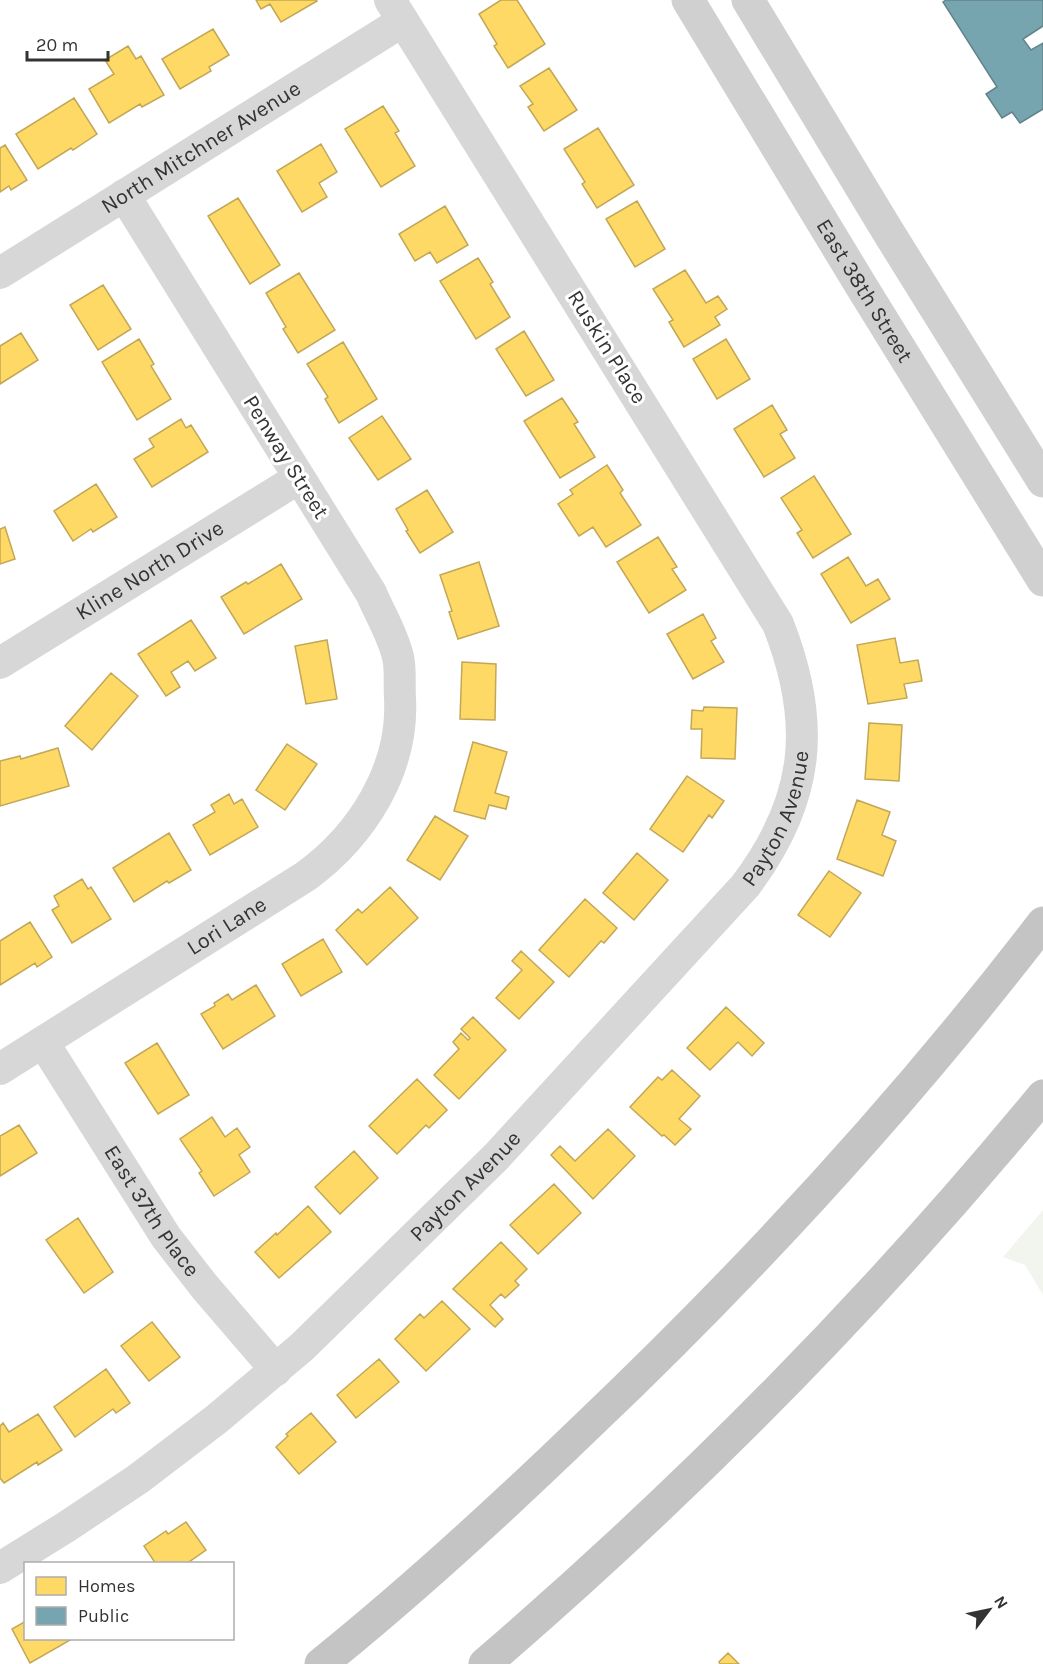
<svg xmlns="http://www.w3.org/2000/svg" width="1043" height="1664" viewBox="0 0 1043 1664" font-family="Karla,sans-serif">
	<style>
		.green { fill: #f1f5ed }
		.homes { fill: #ffd966; stroke: #c2a757; stroke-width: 1.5 }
		.public { fill: #76a5af; stroke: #62838a; stroke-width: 1.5 }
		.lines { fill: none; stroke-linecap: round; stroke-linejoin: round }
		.minor { stroke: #d7d7d7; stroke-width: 32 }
		.secondary { stroke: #d0d0d0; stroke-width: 33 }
		.motorway { stroke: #c4c4c4; stroke-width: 33 }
		.labels { text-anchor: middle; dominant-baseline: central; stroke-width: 6; stroke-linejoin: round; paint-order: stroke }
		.street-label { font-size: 22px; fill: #333; stroke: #fff }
	</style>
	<rect width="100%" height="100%" fill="#fff"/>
	<path class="green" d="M1043 1210V1295L1025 1265 1003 1257Z"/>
	<path class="homes" d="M256 0H316L317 1 281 22 270 4 261 9Z
		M501 0H517L545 44 508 68 494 46 497 44 479 14Z
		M213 29 229 55 209 67 211 71 180 89 162 59Z
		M128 46 136 59 141 56 164 95 142 107 140 104 109 123 89 89 114 74 105 60Z
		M549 68 577 110 544 131 528 107 533 104 520 86Z
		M74 98 97 134 73 150 71 148 38 169 16 134Z
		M383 106 399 131 395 133 415 166 381 187 345 129Z
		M598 128 634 185 597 208 582 184 585 182 564 149Z
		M321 144 337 172 319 183 327 197 302 212 277 171Z
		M5 145 27 180 11 190 9 186 0 192V148Z
		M238 198 280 265 250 284 208 216Z
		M637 201 665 249 635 267 606 219Z
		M445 206 468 245 437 263 430 252 415 261 399 234Z
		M478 258 493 282 490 284 510 317 476 339 440 281Z
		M685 270 706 303 718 296 727 309 715 317 720 325 684 347 669 322 673 320 653 289Z
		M299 273 335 330 298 353 283 329 286 327 266 293Z
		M103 285 131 329 98 350 70 305Z
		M524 331 554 380 526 396 496 349Z
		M21 333 38 360 0 384V346Z
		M139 339 154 364 151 366 171 399 137 420 102 362Z
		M726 339 750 379 717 399 693 359Z
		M343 342 377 399 339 423 325 399 328 397 307 364Z
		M562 398 578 422 574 424 595 457 560 478 524 421Z
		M772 405 787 430 780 434 795 458 764 477 734 429Z
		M382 416 411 459 378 480 349 438Z
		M181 419 186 428 191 425 208 452 152 487 134 459 154 447 149 439Z
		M607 465 623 490 620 493 641 525 606 547 593 527 579 536 558 504 573 494 570 490Z
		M814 476 851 534 813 558 797 533 802 530 781 498Z
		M96 484 117 517 93 532 91 529 73 541 54 511Z
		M427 490 453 532 420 553 406 531 408 530 396 509Z
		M5 527 15 559 0 564V529Z
		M658 537 677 567 672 569 686 590 649 613 617 562Z
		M848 557 866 586 878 579 890 599 851 623 821 574Z
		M479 562 499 626 458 639 449 612 452 611 440 575Z
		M281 564 302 599 244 634 221 597 246 582 248 584Z
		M703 614 716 638 711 641 724 662 693 679 667 634Z
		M191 620 216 658 195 671 188 661 171 672 180 687 166 696 138 654Z
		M895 638 900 663 918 660 922 681 904 684 907 698 868 704 857 645Z
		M327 640 337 699 306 704 295 646Z
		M462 662 496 664 495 720 460 719Z
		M111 673 138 696 92 750 65 726Z
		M704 707 737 708 735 759 701 758 702 729H691L692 710 703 711Z
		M869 723 902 725 899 781 865 779Z
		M473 742 507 752 495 793 509 797 506 809 489 805 485 819 454 811Z
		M287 744 317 764 285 810 256 790Z
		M58 748 69 786 0 806V761L20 756 21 759Z
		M687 776 724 801 712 818 709 815 683 852 650 829Z
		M229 794 234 804 242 799 258 827 210 855 193 825 215 812 211 805Z
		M857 800 890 812 882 835 896 841 883 876 837 859Z
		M435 816 468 836 440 880 407 860Z
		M169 833 191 870 169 883 167 881 134 902 113 868Z
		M637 853 668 880 634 920 603 893Z
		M829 871 861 893 830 937 798 915Z
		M82 879 88 889 91 887 111 919 72 943 52 910 59 906 54 896Z
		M390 887 418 918 367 965 336 930 358 909 362 913Z
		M585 899 617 928 604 943 601 941 569 977 539 950Z
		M30 922 52 957 37 967 35 963 0 985V941Z
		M323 939 342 972 301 996 282 964Z
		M521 951 554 982 519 1019 496 998 522 970 512 961Z
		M256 985 275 1016 223 1049 201 1014 215 1006 214 1003 228 994 232 1000Z
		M726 1007 764 1043 752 1056 738 1042 710 1070 687 1048Z
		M473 1017 506 1050 459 1099 434 1075 459 1049 453 1042 461 1033 468 1040 470 1038 461 1029Z
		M157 1043 189 1095 158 1114 125 1063Z
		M672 1070 700 1096 679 1119 691 1129 675 1145 664 1135 662 1136 630 1107 658 1077 662 1080Z
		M417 1079 447 1110 429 1128 426 1125 397 1154 369 1126Z
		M212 1117 225 1137 237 1128 250 1147 239 1155 250 1172 214 1196 199 1173 202 1171 180 1139Z
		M19 1125 37 1153 0 1176V1136Z
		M608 1129 635 1156 593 1199 551 1155 560 1146 575 1161Z
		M354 1151 378 1178 340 1214 315 1187Z
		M554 1184 581 1213 538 1254 510 1225Z
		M308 1206 331 1232 279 1278 255 1252 276 1233 277 1235Z
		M78 1218 113 1272 84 1293 46 1240Z
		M501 1242 527 1269 515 1281 519 1285 505 1298 501 1294 490 1305 503 1319 495 1327 453 1289Z
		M442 1301 470 1329 426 1371 395 1339 420 1314 424 1318Z
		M152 1322 180 1357 149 1381 121 1346Z
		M379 1359 399 1382 356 1418 337 1395Z
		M106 1369 130 1403 116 1413 113 1409 75 1437 54 1407Z
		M311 1413 336 1442 299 1474 276 1447 288 1436 286 1434Z
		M38 1414 62 1450 38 1465 37 1462 4 1483 0 1478V1426L3 1423 9 1432Z
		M186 1522 206 1550 186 1564H156L144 1546 166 1531 168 1534Z
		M26 1621V1638L72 1639 30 1663 12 1629Z
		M728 1653 739 1664H720L719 1662Z"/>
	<path class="public" d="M946 0H1043V26L1023 39 1031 50 1043 43V109L1020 123 1012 112 1002 118 986 94 997 87 943 2Z"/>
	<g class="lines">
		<g class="minor">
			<path id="s1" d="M0 273 403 21"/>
			<path id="s2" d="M0 663 299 478"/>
			<path id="s3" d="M43 1042 166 1237 204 1286 276 1370"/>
			<path id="s4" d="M0 1069 306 876C362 835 404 769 400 698 399 684 401 670 398 657 393 635 380 614 371 593L124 195"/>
			<path id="s5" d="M0 1568 66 1527 138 1479 218 1418 302 1347 496 1157 745 886C810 800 817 723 778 624L390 0"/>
		</g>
		<g class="secondary">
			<path id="s6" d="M688 0 860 284 1043 580"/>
			<path d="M748 0 887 230 1043 481"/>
		</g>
		<path class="motorway" d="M321 1664C413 1590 500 1510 585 1428 750 1271 904 1104 1043 923
			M485 1664C685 1492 875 1300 1043 1096"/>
	</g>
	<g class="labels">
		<g class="street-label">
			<text stroke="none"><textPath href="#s1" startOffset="237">North Mitchner Avenue</textPath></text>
			<text stroke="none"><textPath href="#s6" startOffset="340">East 38th Street</textPath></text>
			<text transform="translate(607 347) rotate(58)">Ruskin Place</text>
			<text transform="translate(286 457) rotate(58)">Penway Street</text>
			<text stroke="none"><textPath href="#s2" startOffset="176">Kline North Drive</textPath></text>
			<text stroke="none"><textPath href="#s5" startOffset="1090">Payton Avenue</textPath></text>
			<text stroke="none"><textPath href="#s4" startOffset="268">Lori Lane</textPath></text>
			<text stroke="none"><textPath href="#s5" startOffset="604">Payton Avenue</textPath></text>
			<text stroke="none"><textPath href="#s3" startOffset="201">East 37th Place</textPath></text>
		</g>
	</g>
	<rect x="24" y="1562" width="210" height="78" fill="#ffffff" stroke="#adadad" stroke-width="1.5"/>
	<rect x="36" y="1577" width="30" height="18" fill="#ffd966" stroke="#adadad" stroke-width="1.5"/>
	<text x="78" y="1592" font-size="18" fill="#333333">Homes</text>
	<rect x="36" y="1607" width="30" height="18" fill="#76a5af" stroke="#adadad" stroke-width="1.5"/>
	<text x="78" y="1622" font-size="18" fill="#333333">Public</text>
	<g transform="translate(989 1610) rotate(58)" stroke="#ffffff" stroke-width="4.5" paint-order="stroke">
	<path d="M0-4.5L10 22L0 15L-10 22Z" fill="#333333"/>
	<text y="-9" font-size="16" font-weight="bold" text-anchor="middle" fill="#333333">N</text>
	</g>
	<path d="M27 51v9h81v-9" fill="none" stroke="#333333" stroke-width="3"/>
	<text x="36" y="51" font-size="18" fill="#333333" stroke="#ffffff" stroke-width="4.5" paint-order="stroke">20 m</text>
</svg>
